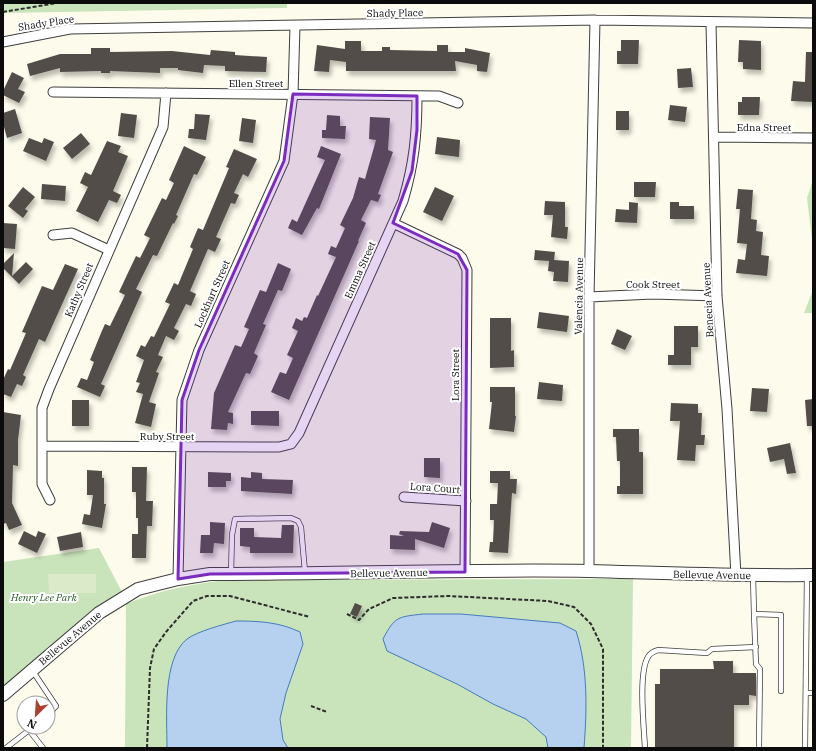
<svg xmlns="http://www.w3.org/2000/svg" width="816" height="751" viewBox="0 0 816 751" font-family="'IBM Plex Serif',serif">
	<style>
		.green { fill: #c9e3ba }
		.pitch { fill: #dbebca }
		.water { fill: #b6d1ef; stroke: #457bbd }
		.building { fill: #534e49; filter: url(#shadow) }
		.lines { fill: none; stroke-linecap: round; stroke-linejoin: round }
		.service-casing { stroke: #3e3e3e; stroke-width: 6 }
		.minor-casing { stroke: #3e3e3e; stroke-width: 11 }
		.tertiary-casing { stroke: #3e3e3e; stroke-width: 14 }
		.path { stroke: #2d2d2d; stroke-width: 2; stroke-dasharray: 4 2; stroke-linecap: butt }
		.service { stroke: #fff; stroke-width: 4.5 }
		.minor { stroke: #fff; stroke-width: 9 }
		.tertiary { stroke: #fff; stroke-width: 12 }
		.marked { fill: #7b2cbf; fill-opacity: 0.2; stroke: #7b2cbf; stroke-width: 3; stroke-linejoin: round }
		.labels { text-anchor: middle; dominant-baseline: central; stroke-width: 4; stroke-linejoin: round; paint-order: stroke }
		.street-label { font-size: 10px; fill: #0b0b0b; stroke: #fff }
		.park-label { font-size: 10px; font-style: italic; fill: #265b24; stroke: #fff }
	</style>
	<defs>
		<filter id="shadow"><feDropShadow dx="2.5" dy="4.5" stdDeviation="2" flood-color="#0004"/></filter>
	</defs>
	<rect width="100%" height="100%" fill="#fdfcec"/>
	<path class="green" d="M3 3H287V8L3 13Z
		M813 180V248L807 198Z
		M813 290V313H804Z
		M99 548 122 592 102 603 3 687V562Z
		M633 579 631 748H125L126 604C160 590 191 584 228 580Z"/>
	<path class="pitch" d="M48 574H96V593H49Z"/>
	<path class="water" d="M423 614H461L560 623 576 631C588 668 587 709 584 748H548L546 737 526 719 493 704 457 684 387 651 383 639C395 616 398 617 423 614Z
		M236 621C259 621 279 622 300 632L303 644 286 693 280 719 283 740 288 748H167C167 718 162 659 187 639 198 631 222 625 236 621Z"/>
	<path class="building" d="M621 40H639L638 64H617V51H621Z
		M739 40 761 41V70L743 69V62H738Z
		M345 41H361V51H382V47H390V50L437 51V45H448V52H465V48L490 53 487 72 477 71V65L455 61 456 71H346V62L330 60 329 72 314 71 317 45 345 49Z
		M91 48H110V52L172 51 210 55 211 50 235 52V55L267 57 266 72 225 71V66L204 65 203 73 178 70V68H160V73L110 71V73H101V71L60 72V68L30 76 27 64 60 54H91Z
		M806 52H813V102L791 101 793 81 805 82Z
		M691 68 693 87 678 88 677 69Z
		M12 72 24 78 18 89 25 92 19 103 3 95V91Z
		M742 97H760L759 115H738V102H742Z
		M670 105 687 107 685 122 668 120Z
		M15 109 22 133 7 138 3 123V113Z
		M616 111H629V130H616Z
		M121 113 137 115 134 138 118 136Z
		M195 114 210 115 206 140 188 138 189 129H194Z
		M327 115 340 116V126H346L345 139 322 138V130H326Z
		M370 117 390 118 388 150 393 152 378 194 381 195 378 202 371 200 361 220 366 223 358 241H359L289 400 271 392 280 372 286 374 293 358 287 355 298 331 292 328 296 318 302 321 304 317 307 318 317 295 318 296 336 257 328 254 331 246 336 248 345 228 340 225 353 198 359 177 365 179 376 140 369 139Z
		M242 118 256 120 253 143 239 141Z
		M81 133 90 144 72 159 63 148Z
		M437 137 460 140 459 157 435 154Z
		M29 138 42 143 44 138 54 142 46 161 23 151Z
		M107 141 121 146 118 152 128 156 113 191 121 195 117 203 109 200 98 222 76 211 88 187 80 183 85 172 91 175Z
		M184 146 206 157 197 175 194 174 176 215 178 216 174 224 173 223 157 256 153 255 136 289 142 292 101 384 105 386 100 397 77 387 81 378 87 380 94 362 90 360 101 333 105 324 110 326 125 295 119 292 126 277 136 256 140 258 150 238 144 235 162 198 166 200 174 183 169 180Z
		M321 146 341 154 319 209 317 208 302 235 288 228 292 219 297 222 325 160 317 157Z
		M234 149 257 159 248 177 243 174 234 193 239 195 235 204 231 203 216 237 221 239 215 252 208 249 190 291 196 294 191 306 186 304 174 328 179 331 174 340 166 336 158 355 163 357 156 372 159 373 149 402 156 404 151 427 135 423 143 394 136 392 140 383 136 382 144 360 136 356 141 345 145 347 151 336 154 337 170 304 165 302 174 283 178 285 193 249 190 247 198 228 203 230 229 168 226 167Z
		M634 182H656L655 197H634Z
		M42 184 66 186 65 201 41 199Z
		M23 187 35 197 25 209 28 211 23 218 8 206Z
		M435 187 454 196 442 221 423 212Z
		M738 189 753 190 751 219 757 220 756 231 763 232 761 255 769 256 767 276 736 273 738 259 745 260 747 244 737 243 740 209H736Z
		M545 201 565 202V227H568L567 239 551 237 553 215H544Z
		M629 202 638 203 637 223 615 222 616 209 629 210Z
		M670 202H679V206H694V219H670Z
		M3 223 17 224 15 249 3 248Z
		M535 250 555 252 554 260 569 261 568 282 553 281 554 272 548 271 549 261 534 260Z
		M14 253 12 276 26 262 33 269 19 284 3 268V264Z
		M278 263 291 269 282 291 278 290 263 324 266 325 254 353 258 356 250 374 246 373 228 412 233 413V424L228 423 227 430 211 429 214 393 235 345 241 347 249 329 244 327 260 290 266 292Z
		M65 264 78 269 45 342 39 339 23 375 26 377 22 386 17 384 11 397 3 394V380L8 369 10 370 26 333 22 332 42 286 53 290Z
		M539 312 569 316 567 332 537 328Z
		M490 318H511V351L514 350V367L490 368Z
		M674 326H698V347H691V365H668V355H674Z
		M617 329 632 336 625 350 611 344Z
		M539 382 563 385 562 401 537 399Z
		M490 387H515V416H516L514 432 489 429 492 402H490Z
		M752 388 769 389 767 412 750 411Z
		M813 399V426H807L805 400Z
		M72 400H89V426H72Z
		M671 403 698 404V413H702L701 435H705L704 445H696L695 461 677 460 680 421H670Z
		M251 411H279V426L251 425Z
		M3 412 21 415 18 440V466L13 465 12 503 22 525 9 530 6 523 3 524Z
		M613 429H639V452H643V494H617V486H620V461H617L616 437H613Z
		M790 443 796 473 787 474 784 459 770 462 767 448Z
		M424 458H440V478L424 477Z
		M132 467H147L146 501H153L152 526H147L146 558H132V534H138V518H136V492H132Z
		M87 470 102 471V478H104V504H106L102 528 82 524 84 514 90 515 93 495H87Z
		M490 471H510V479H517L516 494 512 493 508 553 489 552 490 542H493L494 520H490V504H497L498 483H490Z
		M208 472 231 473V481H226V487H208Z
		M251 472 262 473V479L293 480 292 494 241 491V477L251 478Z
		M210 522 225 523 224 544 214 543 213 553H200L201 535H210Z
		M432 522 450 528 444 548 415 539V550L390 549V535L404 536 399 534 400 531 429 532Z
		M282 525H294L293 553H250V547L240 546V528H254V537L281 538Z
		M24 531 36 537 38 531 46 534 37 553 18 544Z
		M81 532 83 547 60 551 57 537Z
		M355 603 362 606 357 617 350 614Z
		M713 661H733V673H756V696L749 695V705H734V748H655V684H660V669H714Z"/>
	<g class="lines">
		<g class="service-casing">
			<path id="service" d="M231 574 232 535 235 519 291 518 298 521 301 527 305 572
				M753 576 754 614 781 615V691
				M754 614 756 664 760 669 759 748
				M32 670 56 706 48 715
				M806 693H813
				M29 730 43 748
				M6 748 33 727
				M645 748C644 728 638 673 648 657 650 653 653 652 658 650L707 653 712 649 756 647
				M805 748 807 575"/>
		</g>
		<g class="minor-casing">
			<path id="minor" d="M711 23 717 296 727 409 736 576
				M3 42 70 29 595 20 813 23
				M53 92 439 96 458 103
				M715 137 813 138
				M393 223 458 254 462 258 467 270 465 572
				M53 235 72 233 109 250
				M589 297 653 294 717 296
				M42 446 279 447 291 444 299 433 403 201C414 164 417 135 417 96
				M404 497 466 501
				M50 500 42 484V408L49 389 163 127 166 93
				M589 571V297L595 20
				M178 579 182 400 199 350 284 161 293 94 295 26"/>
		</g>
		<g class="tertiary-casing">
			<path id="tertiary" d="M3 695 99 613 138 589 178 579 210 574C337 574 463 569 589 571 664 573 738 576 813 575"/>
		</g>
		<path class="path" d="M3 12 57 3
			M347 614 359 620 369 609 393 598 448 596 548 601 574 607 591 624 603 649V748
			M311 706 327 712
			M147 748 150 668 154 649 166 632 193 601 207 596H230L310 617"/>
		<use href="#service" class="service"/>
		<use href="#minor" class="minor"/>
		<use href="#tertiary" class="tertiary"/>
	</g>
	<path class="marked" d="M293 94 417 96V130L412 171 393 223 458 254 467 270 465 572 210 574 178 579 182 400 199 350 284 161Z"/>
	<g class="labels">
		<g class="street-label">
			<text transform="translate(395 13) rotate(-1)">Shady Place</text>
			<text transform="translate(46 23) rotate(-9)">Shady Place</text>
			<text x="256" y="83">Ellen Street</text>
			<text x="764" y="127">Edna Street</text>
			<text transform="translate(360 270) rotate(-66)">Emma Street</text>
			<text x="653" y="284">Cook Street</text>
			<text transform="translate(79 290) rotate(-67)">Kathy Street</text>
			<text transform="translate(212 294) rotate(-66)">Lockhart Street</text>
			<text transform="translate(579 296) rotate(-89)">Valencia Avenue</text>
			<text transform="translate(708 300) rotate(-93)">Benecia Avenue</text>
			<text transform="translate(455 375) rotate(-90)">Lora Street</text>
			<text x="167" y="436">Ruby Street</text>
			<text transform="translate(435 488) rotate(4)">Lora Court</text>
			<text transform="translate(389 573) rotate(-1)">Bellevue Avenue</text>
			<text transform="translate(712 575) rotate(1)">Bellevue Avenue</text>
			<text transform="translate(70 638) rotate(-40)">Bellevue Avenue</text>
		</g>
		<g class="park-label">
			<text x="44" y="597">Henry Lee Park</text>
		</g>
	</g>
	<rect width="816" height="751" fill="none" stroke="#0b0b0b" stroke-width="8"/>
	<g transform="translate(36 715) rotate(205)"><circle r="19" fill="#ffffff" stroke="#9d9d9d"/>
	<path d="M0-3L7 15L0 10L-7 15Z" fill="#ab4133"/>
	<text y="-6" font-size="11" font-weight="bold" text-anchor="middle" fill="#0b0b0b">N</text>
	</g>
</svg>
